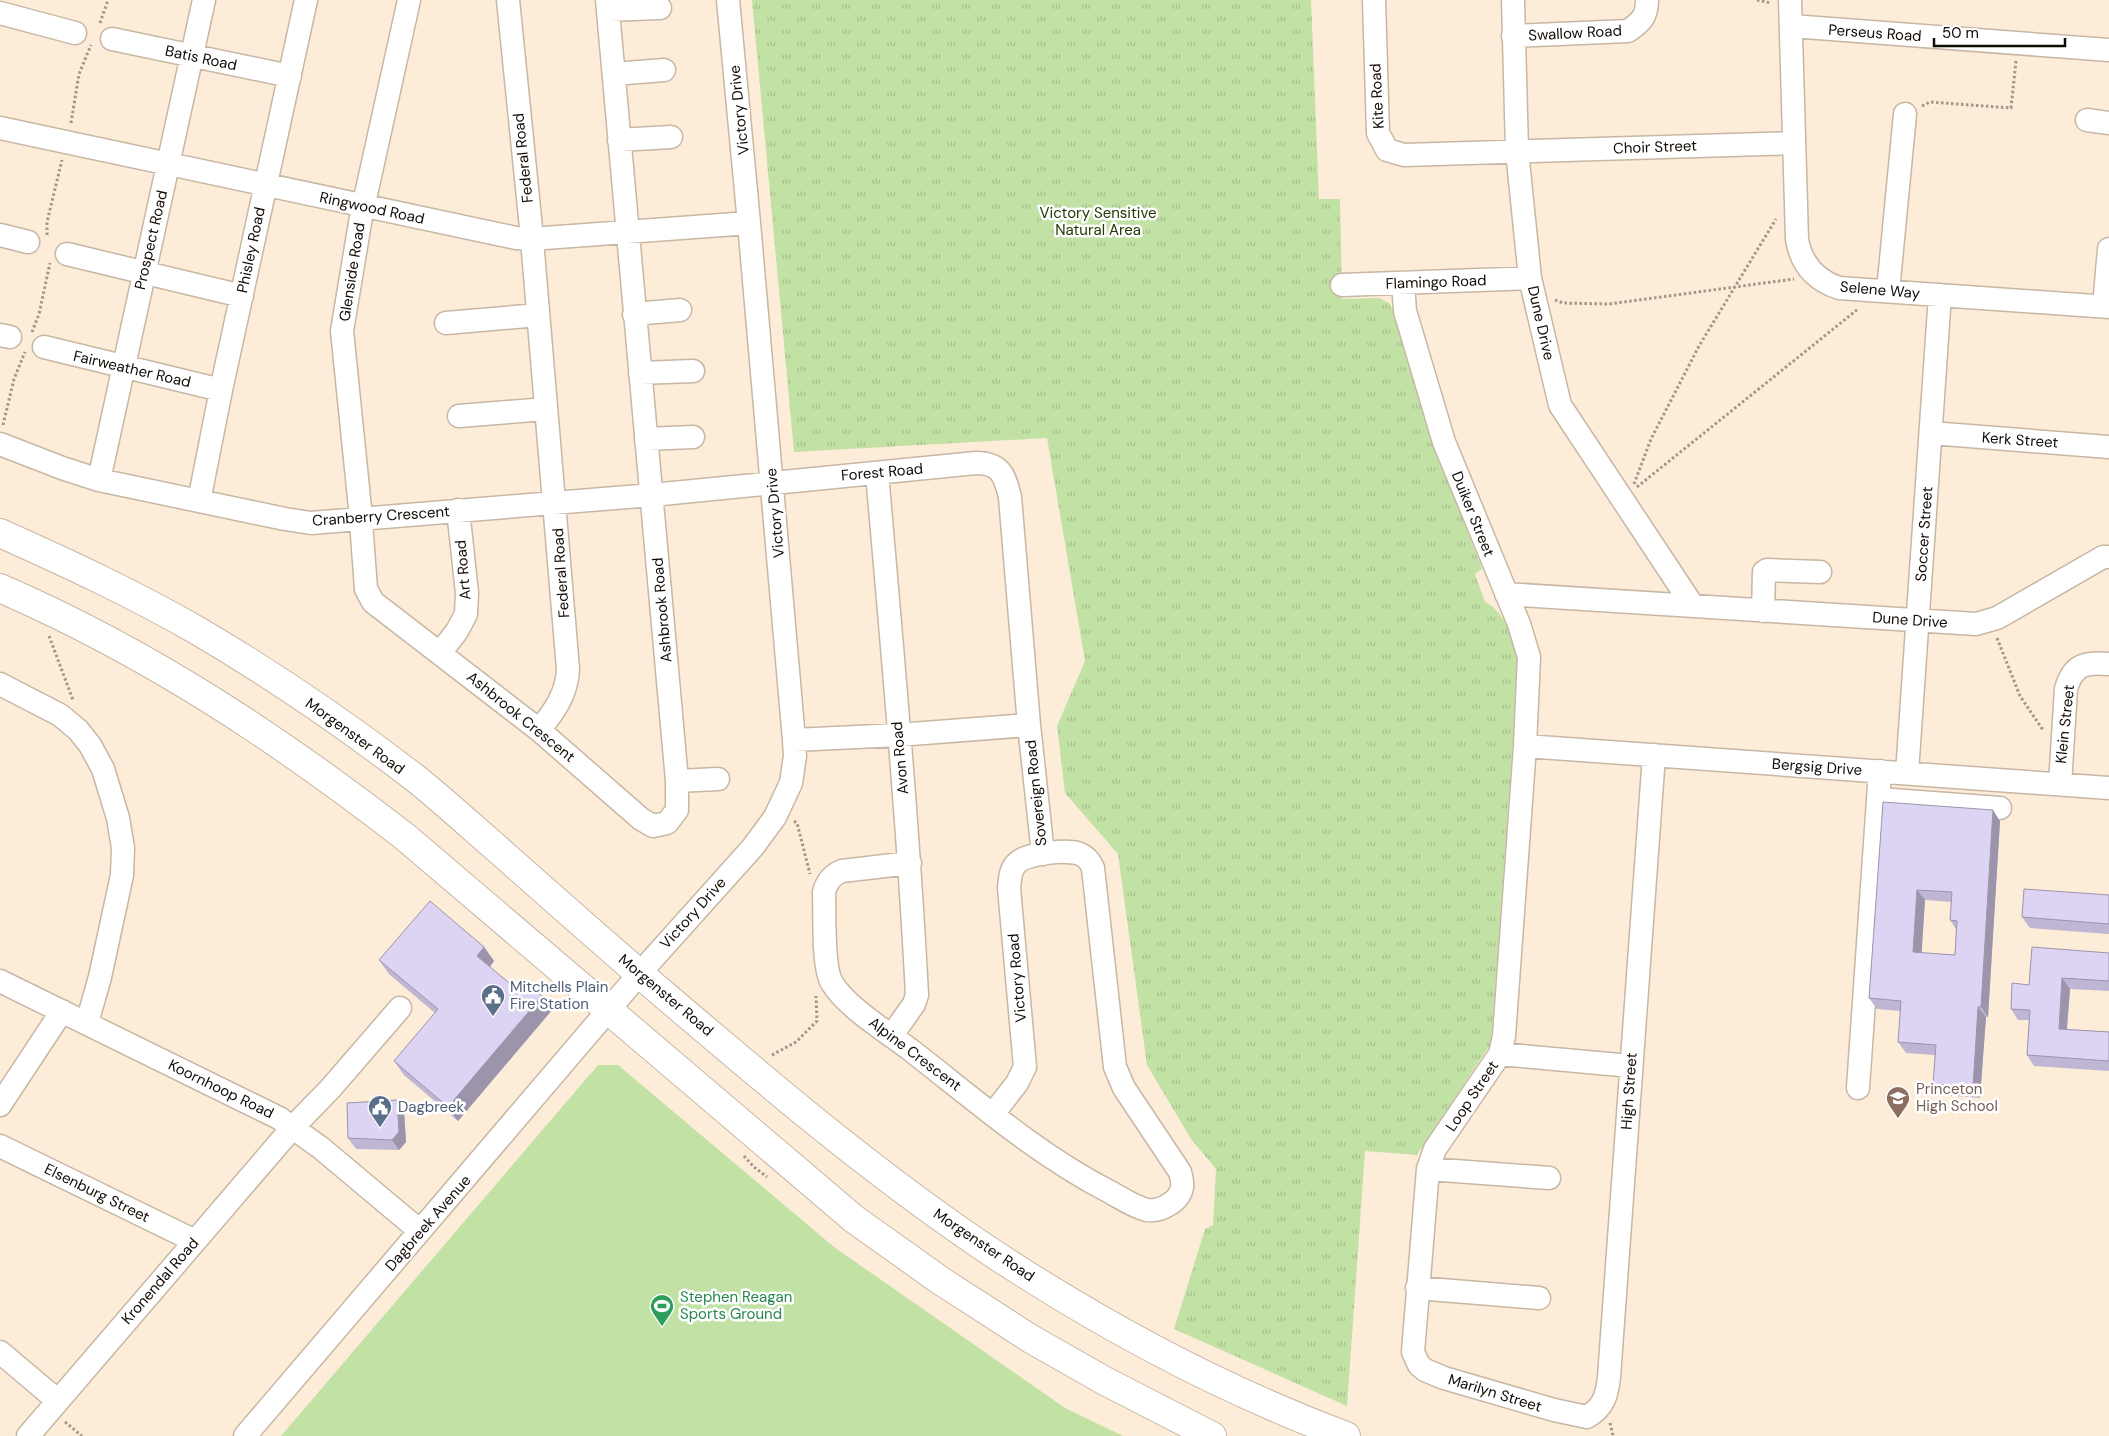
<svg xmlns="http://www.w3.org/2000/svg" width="2109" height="1436" viewBox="0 0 2109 1436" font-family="'DM Sans',sans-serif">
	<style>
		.grass { fill: url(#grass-tufts) }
		.pitch { fill: #c2e1a5 }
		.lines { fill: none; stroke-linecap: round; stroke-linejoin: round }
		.minor-casing { stroke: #c7b7a4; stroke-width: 25 }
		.major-casing { stroke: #c7b7a4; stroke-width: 30 }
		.path { stroke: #a39688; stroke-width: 3; stroke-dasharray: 2.5 2.5; stroke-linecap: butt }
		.minor { stroke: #fff; stroke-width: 22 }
		.major { stroke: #fff; stroke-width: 28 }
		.wall { fill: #beb6d2; fill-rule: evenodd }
		.shaded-wall { fill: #9b94ab }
		.building { fill: #ddd4f4; stroke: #9b94ab; fill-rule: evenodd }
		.labels { text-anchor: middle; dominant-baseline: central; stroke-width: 5; stroke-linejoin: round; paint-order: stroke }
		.street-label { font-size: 15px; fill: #110b06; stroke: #fff }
		.park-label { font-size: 15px; fill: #223800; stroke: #fff }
		.service-label { font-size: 15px; fill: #4e5e75; stroke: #fff; text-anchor: start }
		.education-label { font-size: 15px; fill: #785e54; stroke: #fff; text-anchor: start }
		.leisure-label { font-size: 15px; fill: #27864d; stroke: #fff; text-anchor: start }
	</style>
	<defs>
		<pattern id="grass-tufts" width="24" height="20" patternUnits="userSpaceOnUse" patternTransform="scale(1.25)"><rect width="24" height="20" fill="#c2e1a5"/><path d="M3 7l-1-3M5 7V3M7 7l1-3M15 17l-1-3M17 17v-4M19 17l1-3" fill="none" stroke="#a6c08d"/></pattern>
	</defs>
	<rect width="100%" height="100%" fill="#fdecd8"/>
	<path class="grass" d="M752 0H1311L1319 199H1340L1342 299 1379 298 1389 303 1397 317 1431 438 1482 569 1475 574 1485 602C1506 612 1511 638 1519 659L1492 1029 1490 1045 1417 1155 1365 1151 1347 1406 1174 1329 1205 1229 1213 1225 1216 1169 1191 1139 1147 1065 1118 854 1065 793 1057 726 1085 661 1047 438 794 452Z"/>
	<path class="pitch" d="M598 1065H618L834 1247 1065 1408 1123 1436H281Z"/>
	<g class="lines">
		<g class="minor-casing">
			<path id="minor" d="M409 0 361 217 342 331 360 508 366 589 373 602 539 730 641 819 653 826 667 823 677 810V781L718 779
				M508 0 531 228 568 669C567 694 554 712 539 730
				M607 0 677 781
				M1374 0 1378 133 1387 150 1404 155 1794 143
				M1513 0 1517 151 1530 278 1560 405 1693 606
				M1790 0 1797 239C1801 264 1815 280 1839 288L2109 307
				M608 10 660 8
				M0 13 75 33
				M1791 26 2109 50
				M1513 36 1628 31C1641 22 1647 17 1647 0
				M112 39 290 76
				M614 74 664 70
				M2087 120 2109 123
				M0 128 516 238 531 239 749 223
				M619 140 671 137
				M0 235 28 242
				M67 254 242 296
				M1403 284 1405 311 1444 442 1519 624 1529 657 1525 746 1504 1036 1500 1054 1435 1149 1428 1169 1413 1352 1419 1365 1425 1370 1444 1378 1554 1410 1587 1417C1604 1407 1607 1395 1609 1377L1654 755
				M1342 285 1530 278
				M1888 291 1905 114
				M2104 306 2109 249
				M634 314 680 310
				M446 323 538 315
				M0 335 10 337
				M44 347 221 390
				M640 373 693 371
				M459 416 546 409
				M1931 433 2109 447
				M646 439 693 437
				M0 444 62 468 99 480 285 519 311 523 652 495 976 463C1001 463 1005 476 1010 497L1029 725 1043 854
				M877 473C892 647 908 821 917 995L914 1004 892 1035
				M99 480 204 0
				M199 501 221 390 306 0
				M1506 594 1976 624 1997 618 2103 557H2109
				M1763 611 1764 572 1767 570 1820 572
				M440 653 457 631 466 614 467 593 458 510
				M0 684 60 715 78 730 90 745 103 769 118 818 123 848 122 875 100 977 87 1023
				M794 740 898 735 1029 725
				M1525 746 2109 788
				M1907 773 1940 295
				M2060 784 2066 689C2073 664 2086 662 2109 664
				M1879 799 2000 808
				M910 863 842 871C832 875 827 881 824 892 825 913 822 966 832 983 847 1008 889 1033 912 1051 976 1101 1038 1155 1110 1192 1121 1198 1134 1207 1147 1210 1161 1212 1180 1201 1182 1187 1183 1182 1181 1176 1180 1172L1124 1088 1115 1067 1093 868C1090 861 1087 857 1080 854 1069 849 1026 853 1017 863 1010 869 1010 880 1009 888L1025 1067 1017 1083 993 1114
				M0 981 279 1118 321 1148 420 1231
				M1500 1054 1631 1066
				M1858 1088 1880 771
				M0 1105 62 1011
				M0 1146 195 1241
				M1428 1169 1549 1178
				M1417 1288 1539 1298
				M0 1352 58 1401
				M28 1436 293 1127 330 1089 400 1008
				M245 1436 640 973 753 847 775 817 791 783 795 756 794 740 749 223 728 0"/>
		</g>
		<g class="major-casing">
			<path id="major" d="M0 533C67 563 134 594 198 631 273 675 346 725 415 778 445 802 473 828 502 853 555 900 608 947 662 993 770 1085 879 1178 997 1256 1107 1328 1223 1390 1346 1436
				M0 588C149 653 276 737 404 836L854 1219 941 1281 1031 1339 1105 1381 1212 1436"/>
		</g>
		<path class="path" d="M1757 0 1771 3
			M100 23 108 0
			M1922 106 1930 102 2011 108 2016 61
			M71 123 79 74 91 45
			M47 235V222L62 160
			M1555 300 1563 303 1609 304 1794 279
			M32 332 39 314 50 263
			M3 425 14 379 25 352
			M1634 484 1651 439 1699 346 1776 219
			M1637 487 1858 309
			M49 636 73 700
			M1997 638 2020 696 2043 730
			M794 821 797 823 810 874
			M772 1055 796 1042 817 1021 816 996
			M744 1156 754 1167 767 1177
			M65 1422 82 1436
			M1610 1423 1613 1436"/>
		<use href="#minor" class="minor"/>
		<use href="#major" class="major"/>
	</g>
	<path class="wall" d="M1883 802 2000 821 1988 1017H1986L1980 1098 1941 1095 1933 1084 1935 1055 1906 1053 1898 1042 1901 1011 1877 1009 1869 998ZM1925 900 1952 902 1950 920 1956 929 1955 955 1921 953Z
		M2109 895V934L2030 928 2022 917Z
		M484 947 494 961 490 967 514 987 552 1010 458 1121 404 1075 394 1061 435 1013 389 974 379 960Z
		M2109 953V991L2070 989 2067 1029 2109 1032V1071L2034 1066 2027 1055 2029 1020H2018L2011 1009 2029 985Z
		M397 1100 404 1111 406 1142 399 1150 356 1149 348 1138Z"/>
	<path class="shaded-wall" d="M1993 810 2000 821 1988 1017 1981 1007Z
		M1917 890 1925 900 1921 963 1913 952Z
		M484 947 494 961 487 970 477 956Z
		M2062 978 2070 989 2066 1039 2059 1029Z
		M542 996 552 1010 458 1121 448 1107Z
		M1978 1007 1986 1017 1980 1098 1973 1087Z
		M397 1100 404 1111 406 1142 399 1150 392 1140Z"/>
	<path class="building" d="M1883 802 1993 810 1981 1007H1978L1973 1087 1933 1084 1936 1045 1898 1042 1901 1001 1869 998ZM1917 890 1952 892 1950 920 1957 921 1955 955 1913 952Z
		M2024 889 2109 895V924L2022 917Z
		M430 901 484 947 477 956 514 987 521 979 542 996 448 1107 394 1061 438 1009 379 960Z
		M2032 947 2109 953V981L2062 978 2059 1029 2109 1032V1061L2027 1055 2030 1010 2011 1009 2012 983 2029 985Z
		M397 1100 399 1132 392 1140 348 1138 347 1103Z"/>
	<defs>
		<g id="civic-pin" transform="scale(1.25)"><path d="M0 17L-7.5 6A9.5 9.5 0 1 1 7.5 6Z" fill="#5c6f8a" stroke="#fff"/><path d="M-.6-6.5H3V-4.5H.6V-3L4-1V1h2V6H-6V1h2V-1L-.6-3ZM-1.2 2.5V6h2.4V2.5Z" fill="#fff"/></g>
		<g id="school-pin" transform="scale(1.25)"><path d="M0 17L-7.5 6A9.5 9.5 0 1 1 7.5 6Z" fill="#8d6e63" stroke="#fff"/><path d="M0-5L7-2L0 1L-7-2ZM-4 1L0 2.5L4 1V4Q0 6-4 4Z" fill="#fff"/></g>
		<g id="stadium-pin" transform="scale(1.25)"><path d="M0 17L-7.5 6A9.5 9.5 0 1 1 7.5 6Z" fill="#2e9e5b" stroke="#fff"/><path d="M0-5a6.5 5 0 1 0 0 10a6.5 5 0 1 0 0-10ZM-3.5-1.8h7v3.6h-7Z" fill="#fff"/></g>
	</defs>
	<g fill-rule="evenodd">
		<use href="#civic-pin" x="493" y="996"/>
		<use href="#school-pin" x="1898" y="1098"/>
		<use href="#civic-pin" x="380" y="1107"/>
		<use href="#stadium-pin" x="662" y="1306"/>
	</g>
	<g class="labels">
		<g class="street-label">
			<text transform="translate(1575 33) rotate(-3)">Swallow Road</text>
			<text transform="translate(1875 33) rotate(4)">Perseus Road</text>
			<text transform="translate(201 58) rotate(12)">Batis Road</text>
			<text transform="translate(1377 96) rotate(-93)">Kite Road</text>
			<text transform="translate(739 110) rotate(-96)">Victory Drive</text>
			<text transform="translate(1655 147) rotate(-2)">Choir Street</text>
			<text transform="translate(523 158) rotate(-96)">Federal Road</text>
			<text transform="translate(372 208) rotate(12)">Ringwood Road</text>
			<text transform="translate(151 240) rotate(-77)">Prospect Road</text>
			<text transform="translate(251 250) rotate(-78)">Phisley Road</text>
			<text transform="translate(352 272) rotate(-81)">Glenside Road</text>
			<text transform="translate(1436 282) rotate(-2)">Flamingo Road</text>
			<text transform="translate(1880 290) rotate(5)">Selene Way</text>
			<text transform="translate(1541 323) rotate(77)">Dune Drive</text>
			<text transform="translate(132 369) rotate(13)">Fairweather Road</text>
			<text transform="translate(2020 440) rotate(4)">Kerk Street</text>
			<text transform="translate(882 472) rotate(-5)">Forest Road</text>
			<text transform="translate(775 513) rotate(-95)">Victory Drive</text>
			<text transform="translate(1473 514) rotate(68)">Duiker Street</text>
			<text transform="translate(381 516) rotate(-4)">Cranberry Crescent</text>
			<text transform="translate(1924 534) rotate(-86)">Soccer Street</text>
			<text transform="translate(463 570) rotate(-95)">Art Road</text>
			<text transform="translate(561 573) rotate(-94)">Federal Road</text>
			<text transform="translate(662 610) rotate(-95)">Ashbrook Road</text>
			<text transform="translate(1910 620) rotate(4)">Dune Drive</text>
			<text transform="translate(521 717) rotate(39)">Ashbrook Crescent</text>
			<text transform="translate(2065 724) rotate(-84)">Klein Street</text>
			<text transform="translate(355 736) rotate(36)">Morgenster Road</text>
			<text transform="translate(900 758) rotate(-95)">Avon Road</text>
			<text transform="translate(1817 767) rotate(4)">Bergsig Drive</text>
			<text transform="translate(1036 793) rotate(-96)">Sovereign Road</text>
			<text transform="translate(693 913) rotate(-48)">Victory Drive</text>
			<text transform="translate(1017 978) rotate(-95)">Victory Road</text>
			<text transform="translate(666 995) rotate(40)">Morgenster Road</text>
			<text transform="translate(915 1054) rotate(37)">Alpine Crescent</text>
			<text transform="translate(221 1089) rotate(26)">Koornhoop Road</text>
			<text transform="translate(1629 1091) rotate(-86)">High Street</text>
			<text transform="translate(1472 1096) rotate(-56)">Loop Street</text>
			<text transform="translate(97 1193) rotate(26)">Elsenburg Street</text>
			<text transform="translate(428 1223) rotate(-49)">Dagbreek Avenue</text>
			<text transform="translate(984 1245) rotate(34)">Morgenster Road</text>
			<text transform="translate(160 1281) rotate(-49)">Kronendal Road</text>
			<text transform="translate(1495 1393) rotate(17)">Marilyn Street</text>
		</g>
		<g class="park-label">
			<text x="1098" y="213">Victory Sensitive<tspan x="1098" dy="17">Natural Area</tspan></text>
		</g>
		<g class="service-label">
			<text x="510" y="987">Mitchells Plain<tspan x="510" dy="17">Fire Station</tspan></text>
			<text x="398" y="1107">Dagbreek</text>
		</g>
		<g class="education-label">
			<text x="1916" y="1089">Princeton<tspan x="1916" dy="17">High School</tspan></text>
		</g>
		<g class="leisure-label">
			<text x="680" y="1297">Stephen Reagan<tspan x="680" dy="17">Sports Ground</tspan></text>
		</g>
	</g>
	<path d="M1934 38v8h131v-8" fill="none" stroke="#110b06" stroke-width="2.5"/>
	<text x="1942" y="38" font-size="15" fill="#110b06" stroke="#ffffff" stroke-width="4" paint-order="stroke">50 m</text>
</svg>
